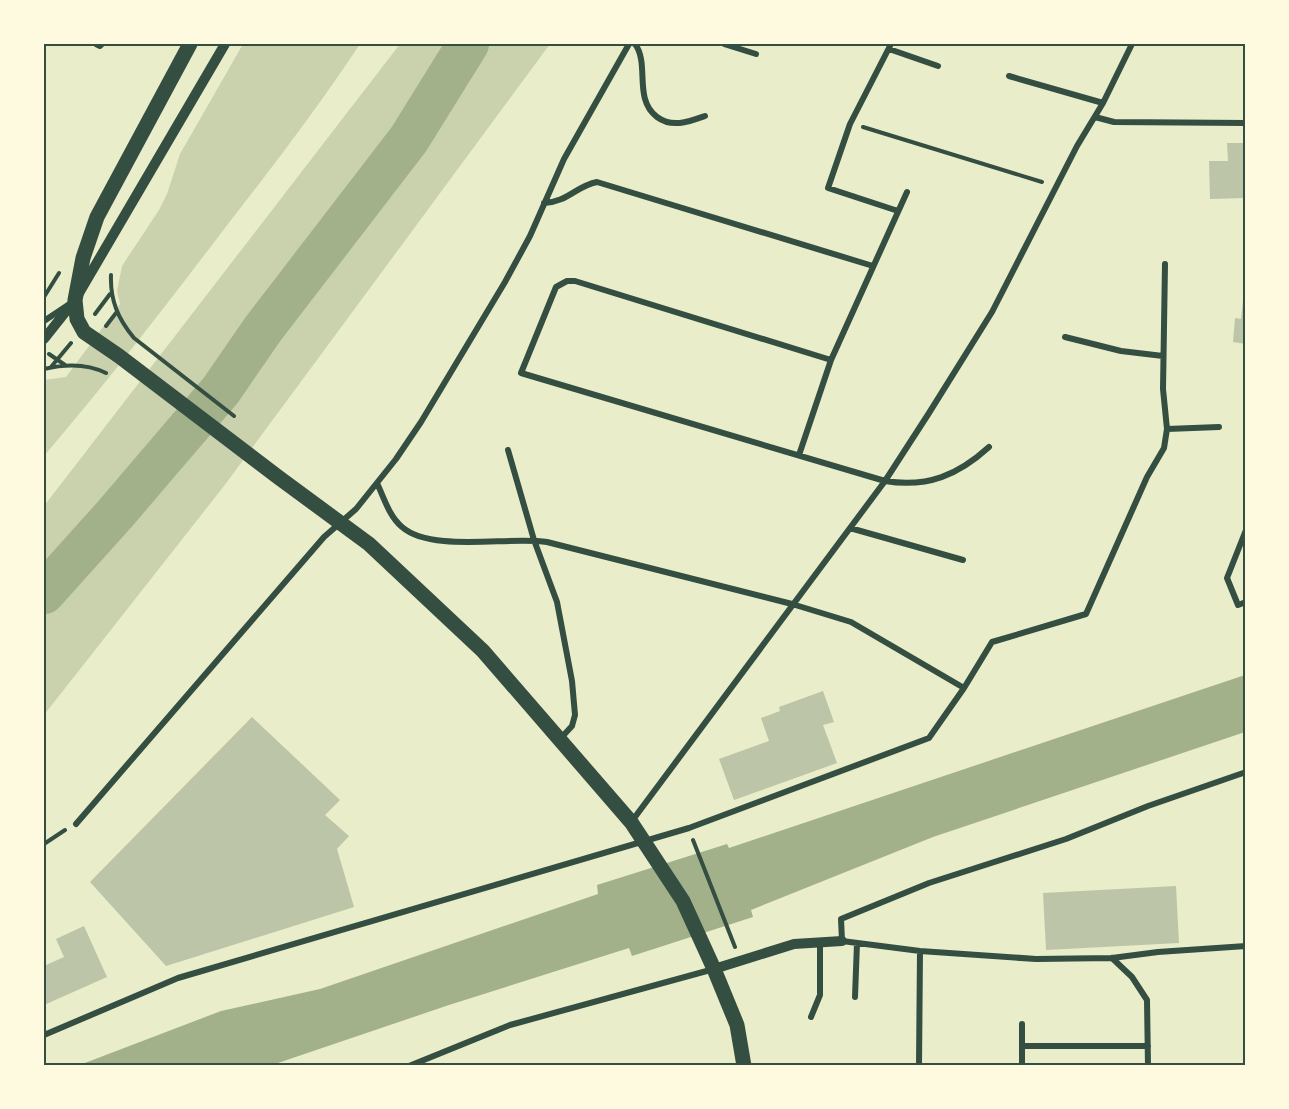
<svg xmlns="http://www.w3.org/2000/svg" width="1289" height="1109" viewBox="0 0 1289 1109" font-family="Ubuntu,sans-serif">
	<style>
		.green { fill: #cad2ad }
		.water { fill: #a3b18a }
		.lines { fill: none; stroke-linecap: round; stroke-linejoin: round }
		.river { stroke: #a3b18a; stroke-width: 42 }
		.building { fill: #bcc5a7 }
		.path { stroke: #344e41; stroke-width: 4 }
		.minor { stroke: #344e41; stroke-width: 6 }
		.tertiary { stroke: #344e41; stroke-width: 10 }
		.primary { stroke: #344e41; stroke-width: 15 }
		.neatline { fill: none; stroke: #344e41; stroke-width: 2 }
	</style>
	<rect width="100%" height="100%" fill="#e9edc9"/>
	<path class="green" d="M243 44H360C319 106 274 165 228 224 168 303 108 381 44 456V380L66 377 120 304 117 291 122 266 159 210 167 194 180 154Z
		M400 44H550L224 486 44 715V506Z"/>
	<path class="water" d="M1245 675V732L933 837 751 910 753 917 632 956 629 948 449 1005 272 1065 77 1066 221 1011 320 989 598 894 597 885 727 844 729 848Z"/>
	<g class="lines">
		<path class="river" d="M44 593 115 514 221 390 263 329 409 139 468 44"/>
	</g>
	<path class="building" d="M1227 143H1246V198L1210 199 1209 161H1228Z
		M1244 292 1246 293V344L1233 342 1235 318 1241 319Z
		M823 691 834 722 823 725 837 763 734 800 719 759 769 741 761 718 780 711 779 707Z
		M252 717 340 800 325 815 349 836 337 849 354 907 166 966 90 882Z
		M1176 886 1179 943 1046 950 1043 893Z
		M84 926 107 977 44 1005V966L64 957 56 939Z"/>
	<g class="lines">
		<path class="path" d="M863 127 1042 182
			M111 275C110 300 118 319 134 338L234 416
			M44 297 59 273
			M95 314 110 294
			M106 326 116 313
			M49 354 65 365
			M51 367 71 343
			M44 369C65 364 86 363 106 373
			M693 840 735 947
			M44 844 65 830"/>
		<path class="minor" d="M96 44 100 46 102 44
			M635 44C650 64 633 99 657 117 672 128 688 122 705 116
			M724 44 756 54
			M891 44 850 124 828 188 898 211
			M889 49 938 66
			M1009 76 1103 103
			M1095 117 1114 122 1246 123
			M544 203C568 202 576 186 597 182L873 266
			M44 321 68 305
			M1065 337 1121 351 1163 356
			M831 360 575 281H567L556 287 521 373 885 481C928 488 958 475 989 447
			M1167 429 1219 427
			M508 450 534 540 557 602 572 681 575 715 572 726 560 739
			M799 455 831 360 907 192
			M377 483C384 498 389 516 402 527 432 553 510 536 547 542L792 604 851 622 964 688
			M850 528 963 560
			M1246 530 1227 578 1238 605 1246 602
			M1246 772 1148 806 1066 839 929 883 841 919 842 941 920 951 1036 959 1112 958 1158 952 1246 946
			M632 821 885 481 929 413 992 312 1077 146 1103 103 1132 44
			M76 824 324 537 356 509 396 459 421 422 505 282 530 236 564 159 629 44
			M1112 958 1132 977 1147 1000 1148 1066
			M855 997 857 943
			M811 1017 820 995V942
			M44 1035 178 978 689 828 929 738 964 688 992 642 1086 614 1147 477 1164 448 1167 429 1163 389 1165 264
			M1022 1046H1148
			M1022 1065V1024
			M409 1066 510 1025 714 969
			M919 1066 920 951"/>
		<path class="tertiary" d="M44 339 75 300 225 44
			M714 969 794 944 842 941"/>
		<path class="primary" d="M190 44 97 217 83 258 75 300 77 319 84 332 119 356 278 477 369 544 483 651 631 822 683 901 714 969 737 1025 744 1066"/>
	</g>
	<rect width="1289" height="1109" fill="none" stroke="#fefae0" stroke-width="90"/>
	<rect x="45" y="45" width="1199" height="1019" class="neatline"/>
</svg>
